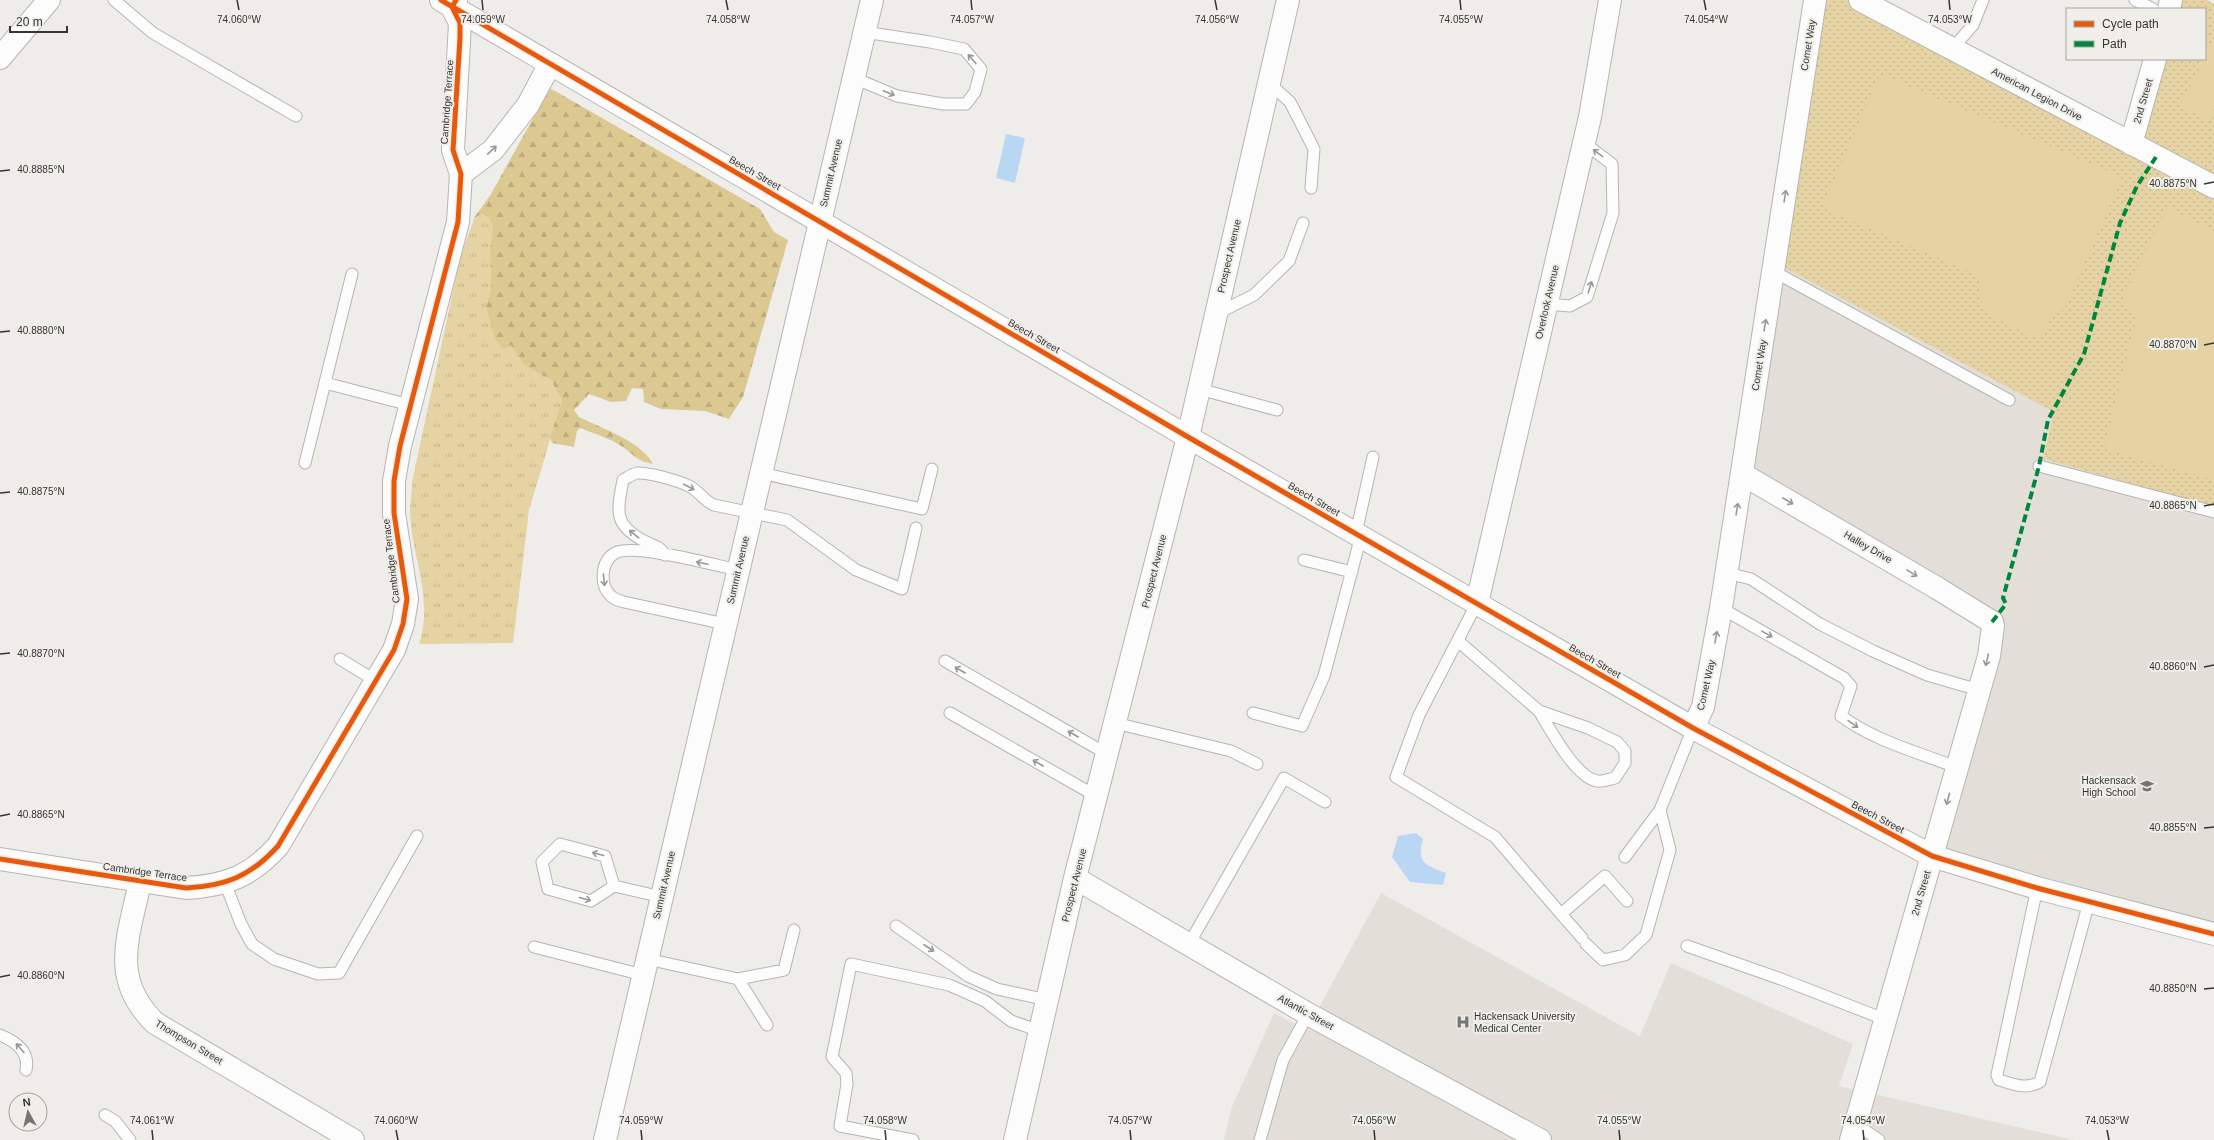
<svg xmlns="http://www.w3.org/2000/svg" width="2214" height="1140" viewBox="0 0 2214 1140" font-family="Arial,sans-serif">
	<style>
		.built { fill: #e3dfd8 }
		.grass { fill: url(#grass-tufts) }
		.forest { fill: url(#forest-firs) }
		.park { fill: url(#park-dots) }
		.pitch { fill: #e5d3a3 }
		.water { fill: #b9d7f2 }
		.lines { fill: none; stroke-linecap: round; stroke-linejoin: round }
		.service-casing { stroke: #b5b5b3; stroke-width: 13 }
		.minor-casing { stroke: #b5b5b3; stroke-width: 24 }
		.tertiary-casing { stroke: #b5b5b3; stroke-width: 24 }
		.service { stroke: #fcfcfc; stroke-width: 11 }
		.minor { stroke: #fcfcfc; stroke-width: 22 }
		.tertiary { stroke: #fcfcfc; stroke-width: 22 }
		.quiet { stroke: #00873e; stroke-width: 4; stroke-dasharray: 8 4; stroke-linecap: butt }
		.cycleway-casing { stroke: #efeee9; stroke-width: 8 }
		.cycleway { stroke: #e8590c; stroke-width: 5 }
		.oneway { stroke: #989898 }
		.ticks { fill: none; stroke: #353533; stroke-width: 1.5 }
		.labels { text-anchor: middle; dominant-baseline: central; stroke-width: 4; stroke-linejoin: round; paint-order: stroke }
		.street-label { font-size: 10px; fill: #353533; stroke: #efeee9 }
		.poi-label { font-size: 10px; fill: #353533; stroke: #efeee9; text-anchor: end }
		.ticks-label { font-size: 10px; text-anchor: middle; fill: #353533; stroke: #efeee9; stroke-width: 4; stroke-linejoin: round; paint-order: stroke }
	</style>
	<defs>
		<pattern id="grass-tufts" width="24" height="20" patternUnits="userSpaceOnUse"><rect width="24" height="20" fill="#e5d3a3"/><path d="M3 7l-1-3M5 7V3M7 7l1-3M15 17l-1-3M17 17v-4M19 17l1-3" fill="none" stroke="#c5b68d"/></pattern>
		<pattern id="forest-firs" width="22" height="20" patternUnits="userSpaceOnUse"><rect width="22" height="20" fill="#dcc992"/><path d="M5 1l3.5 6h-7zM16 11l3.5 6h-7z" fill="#bdad7e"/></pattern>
		<pattern id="park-dots" width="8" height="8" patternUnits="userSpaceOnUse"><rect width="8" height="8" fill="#e5d3a3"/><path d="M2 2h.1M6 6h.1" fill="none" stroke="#c5b68d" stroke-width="1.8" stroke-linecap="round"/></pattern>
	</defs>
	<rect width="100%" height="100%" fill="#eeedea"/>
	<path class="built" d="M1815 0 2131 144 2205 59V9L2207 0 2214 4V934L1932 856 1996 622 1742 474Z
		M1381 893 1640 1036 1671 963 1853 1044 1839 1086 2074 1140H1224L1231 1109 1274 1013 1307 1030Z"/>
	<path class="grass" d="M481 214 488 217 493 227 490 249 491 287 486 307 524 365 551 380 562 400 529 510 513 643 419 644C434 599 412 558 410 513 410 503 412 492 412 482L460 258 475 216Z"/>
	<path class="forest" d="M550 88 760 209 774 232 788 240 743 397 729 419 705 411 661 409 644 402 643 389 632 388 626 401 611 402 589 394 574 410 579 417C601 428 641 441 653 464 633 460 634 453 618 444 606 437 593 433 580 428L577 431 574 447 552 443 550 438 562 400 551 380 524 365 510 344 504 349 495 339 486 307 491 287 490 249 493 227 488 217 481 214 474 218 491 194Z"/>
	<path class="park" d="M1819 0H1872L2136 137 2157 59H2205V9H2171L2173 0H2207L2214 4V507L2043 459 2054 412 1778 264Z"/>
	<path class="pitch" d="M2212 44 2214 45V109L2208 120 2180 105Z
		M1880 74 2122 177 2064 311 2056 308 2040 340 1990 316C1979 305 1979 290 1980 276L1822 208Z
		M2167 208 2214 231V480L2104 449 2136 319 2124 303 2123 297Z"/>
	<path class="water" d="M1006 134 1025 138 1015 183 996 178Z
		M1416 833 1423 839C1416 864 1427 866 1446 873L1443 885 1410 882 1392 857 1398 836Z"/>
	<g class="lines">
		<g class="service-casing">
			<path id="service" d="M114 0 153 33 296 116
				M2135 0 2153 9
				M1952 49 1973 25 1983 0
				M854 78 897 96 943 104H966L975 92 981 69 964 49 930 42 864 32
				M1269 83 1290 102 1314 149 1311 188
				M1773 271 2009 400
				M1547 304 1570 306 1587 297 1613 213 1612 164 1584 143
				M1216 314 1254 295 1289 261 1303 223
				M325 383 410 405
				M1199 389 1277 410
				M305 463 352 274
				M2039 466 2214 512
				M761 473 922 509 932 469
				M1356 533 1373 457
				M665 555C660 546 654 546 646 542 613 525 617 512 623 480 627 478 632 474 637 473 648 472 679 481 689 486 699 491 704 501 714 505L787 520 856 570 902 589 916 528
				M1304 560 1352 572
				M1727 573 1751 579 1820 624 1873 651 1927 675 1979 690
				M1477 603 1419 715 1396 777 1495 837 1561 914 1605 876 1627 901
				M1721 608 1844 678 1851 686 1841 716C1875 741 1917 752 1956 767
				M725 624 624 602C620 601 614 599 611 596 599 585 601 561 615 553 635 543 714 565 738 570
				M1458 641 1539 711 1588 728 1617 742 1625 751V763L1615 778C1610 779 1602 782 1597 781 1575 777 1550 729 1539 711
				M340 659 376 681
				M945 661 1107 754
				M950 713 1096 796
				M1253 713 1302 726 1324 676 1361 536
				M1115 723 1231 751 1257 764
				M1625 857 1660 810 1693 728
				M225 883 241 924 252 944 274 959 318 974 339 973 417 836
				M614 886 605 856 560 844 542 862 548 889 591 901 614 886 662 897
				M2037 888 1997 1075 1999 1080C2014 1084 2025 1090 2040 1082L2089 902
				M1561 914 1582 938
				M896 926 968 976 997 989 1047 1000
				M1189 944 1284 778 1325 802
				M1586 944 1603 960 1625 955 1646 935 1670 850 1660 810
				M1687 946 1781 979 1884 1019
				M534 947 643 975
				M647 959 738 979 767 1025
				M738 979 784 970 794 930
				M0 1035C15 1041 30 1051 26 1070
				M105 1115 115 1121 130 1140
				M1856 1124 1879 1140
				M913 1140 840 1126 847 1084 846 1073 832 1057 851 964 949 985 985 1001 1011 1021 1040 1031
				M1260 1140 1283 1060 1308 1014"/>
		</g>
		<g class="minor-casing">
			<path id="minor" d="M441 0 1188 437 1693 728 1932 856 2037 888 2214 934
				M1860 0 2214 187
				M2169 9 2171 0
				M0 58 49 0
				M2131 144 2155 59
				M461 174 493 150 528 105 550 64
				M1742 474 1937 588 1992 622
				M1477 603 1590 117 1610 0
				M1693 728 1703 707 1721 608 1815 0
				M0 859 186 888C226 886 251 876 278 846L394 650 403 624 407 599 394 513V481L400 446 458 222 461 174 453 150 460 23 452 7 456 1
				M140 882C129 936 109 978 155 1023L353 1140"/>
		</g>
		<g class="tertiary-casing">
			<path id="tertiary" d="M1075 878 1308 1014 1540 1140
				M605 1140 872 0
				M1015 1140 1075 878 1188 437 1288 0
				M1851 1140 1989 656 1993 626 1992 622"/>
		</g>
		<use href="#service" class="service"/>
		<use href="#minor" class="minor"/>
		<use href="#tertiary" class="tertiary"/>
		<path class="quiet" d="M1992 622 2006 604 2003 598 2039 466 2048 420 2084 354 2120 223 2137 186 2156 157"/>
		<g class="cycleway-casing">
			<path id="cycleway" d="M441 0 1188 437 1693 728 1932 856 2037 888 2214 934
				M0 859 186 888C226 886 251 876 278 846L394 650 403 624 407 599 394 513V481L400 446 458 222 461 174 453 150 460 38V23L452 7 456 0"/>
		</g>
		<use href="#cycleway" class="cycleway"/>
	</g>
	<defs><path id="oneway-shaft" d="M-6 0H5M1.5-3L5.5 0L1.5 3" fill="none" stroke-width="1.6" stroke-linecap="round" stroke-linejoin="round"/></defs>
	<g class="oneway">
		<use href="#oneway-shaft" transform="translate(972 59) rotate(-131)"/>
		<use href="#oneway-shaft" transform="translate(889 93) rotate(23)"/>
		<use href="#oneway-shaft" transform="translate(492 150) rotate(-43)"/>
		<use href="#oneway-shaft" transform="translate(1598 153) rotate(-144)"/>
		<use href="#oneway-shaft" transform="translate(1785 196) rotate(-81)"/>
		<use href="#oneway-shaft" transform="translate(1590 287) rotate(-73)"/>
		<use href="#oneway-shaft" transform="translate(1765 325) rotate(-81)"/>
		<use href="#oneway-shaft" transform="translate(689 487) rotate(27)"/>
		<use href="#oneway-shaft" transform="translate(1788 501) rotate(30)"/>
		<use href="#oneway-shaft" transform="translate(1737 509) rotate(-81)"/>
		<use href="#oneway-shaft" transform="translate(634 534) rotate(-141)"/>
		<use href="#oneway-shaft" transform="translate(702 563) rotate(-168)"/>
		<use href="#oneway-shaft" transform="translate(1912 573) rotate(31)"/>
		<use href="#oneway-shaft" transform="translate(604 580) rotate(84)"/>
		<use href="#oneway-shaft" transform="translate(1767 634) rotate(29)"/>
		<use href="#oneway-shaft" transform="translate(1716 637) rotate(-80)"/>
		<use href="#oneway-shaft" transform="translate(1987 660) rotate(104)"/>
		<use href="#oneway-shaft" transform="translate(960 670) rotate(-150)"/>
		<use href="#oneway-shaft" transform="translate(1853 724) rotate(35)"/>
		<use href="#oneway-shaft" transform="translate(1073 734) rotate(-150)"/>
		<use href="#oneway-shaft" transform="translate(1038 763) rotate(-150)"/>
		<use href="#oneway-shaft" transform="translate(1948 799) rotate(105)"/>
		<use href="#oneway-shaft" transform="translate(598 854) rotate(-165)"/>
		<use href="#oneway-shaft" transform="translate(585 899) rotate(15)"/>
		<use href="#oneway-shaft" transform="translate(929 948) rotate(33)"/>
		<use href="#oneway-shaft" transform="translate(20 1048) rotate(-131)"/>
	</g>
	<path class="ticks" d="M237 0 239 10M482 0 483 10M726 0 728 10M971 0 972 10M1215 0 1217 10M1460 0 1461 10M1704 0 1706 10M1949 0 1950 10M0 171 10 170M2204 184 2214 182M0 332 10 331M2204 345 2214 343M0 493 10 492M2204 506 2214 504M0 654 10 653M2204 667 2214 665M0 816 10 814M2204 828 2214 827M0 977 10 975M2204 989 2214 988M152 1130 153 1140M396 1130 398 1140M641 1130 642 1140M885 1130 886 1140M1130 1130 1131 1140M1374 1130 1375 1140M1619 1130 1620 1140M1863 1130 1864 1140M2107 1130 2109 1140"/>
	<defs>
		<g id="school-bare" transform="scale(1.08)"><path d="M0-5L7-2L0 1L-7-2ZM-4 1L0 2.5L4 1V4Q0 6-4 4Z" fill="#767573" stroke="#efeee9" stroke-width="2.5" paint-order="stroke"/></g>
		<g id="hospital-bare" transform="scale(1.08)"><path d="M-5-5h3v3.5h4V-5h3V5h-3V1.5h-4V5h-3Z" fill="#767573" stroke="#efeee9" stroke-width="2.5" paint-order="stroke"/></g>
	</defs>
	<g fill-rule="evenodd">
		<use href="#school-bare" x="2147" y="786"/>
		<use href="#hospital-bare" x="1463" y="1022"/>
	</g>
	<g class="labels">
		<g class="street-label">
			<text transform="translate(1808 45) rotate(-81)">Comet Way</text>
			<text transform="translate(2037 94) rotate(28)">American Legion Drive</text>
			<text transform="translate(2143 101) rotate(-74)">2nd Street</text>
			<text transform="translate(447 102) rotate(-86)">Cambridge Terrace</text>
			<text transform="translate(755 173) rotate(30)">Beech Street</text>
			<text transform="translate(831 173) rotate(-77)">Summit Avenue</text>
			<text transform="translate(1229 256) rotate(-77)">Prospect Avenue</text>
			<text transform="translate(1547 302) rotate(-77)">Overlook Avenue</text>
			<text transform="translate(1034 336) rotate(30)">Beech Street</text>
			<text transform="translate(1759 365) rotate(-81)">Comet Way</text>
			<text transform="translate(1314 499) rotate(30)">Beech Street</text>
			<text transform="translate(1868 547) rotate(30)">Halley Drive</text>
			<text transform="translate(391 561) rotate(-97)">Cambridge Terrace</text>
			<text transform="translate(738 570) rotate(-77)">Summit Avenue</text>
			<text transform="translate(1154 571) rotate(-76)">Prospect Avenue</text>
			<text transform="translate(1595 661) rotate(30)">Beech Street</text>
			<text transform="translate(1706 685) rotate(-77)">Comet Way</text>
			<text transform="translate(1878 817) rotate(28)">Beech Street</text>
			<text transform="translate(145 872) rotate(8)">Cambridge Terrace</text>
			<text transform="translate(664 885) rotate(-77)">Summit Avenue</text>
			<text transform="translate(1074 885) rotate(-76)">Prospect Avenue</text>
			<text transform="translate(1921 893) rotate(-74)">2nd Street</text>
			<text transform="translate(1306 1012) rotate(29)">Atlantic Street</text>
			<text transform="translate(189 1042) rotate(31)">Thompson Street</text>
		</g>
		<g class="poi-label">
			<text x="2136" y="780">Hackensack<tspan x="2136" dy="12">High School</tspan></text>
			<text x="1474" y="1016" text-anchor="start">Hackensack University<tspan x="1474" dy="12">Medical Center</tspan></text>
		</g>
	</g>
	<g class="ticks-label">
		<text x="239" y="23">74.060°W</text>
		<text x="483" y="23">74.059°W</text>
		<text x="728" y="23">74.058°W</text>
		<text x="972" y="23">74.057°W</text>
		<text x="1217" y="23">74.056°W</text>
		<text x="1461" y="23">74.055°W</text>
		<text x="1706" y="23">74.054°W</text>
		<text x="1950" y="23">74.053°W</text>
		<text x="41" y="173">40.8885°N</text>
		<text x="2173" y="187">40.8875°N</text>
		<text x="41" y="334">40.8880°N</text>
		<text x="2173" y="348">40.8870°N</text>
		<text x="41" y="495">40.8875°N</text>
		<text x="2173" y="509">40.8865°N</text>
		<text x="41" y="657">40.8870°N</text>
		<text x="2173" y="670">40.8860°N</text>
		<text x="41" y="818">40.8865°N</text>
		<text x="2173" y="831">40.8855°N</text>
		<text x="41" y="979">40.8860°N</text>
		<text x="2173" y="992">40.8850°N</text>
		<text x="152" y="1124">74.061°W</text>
		<text x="396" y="1124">74.060°W</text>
		<text x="641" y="1124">74.059°W</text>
		<text x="885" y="1124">74.058°W</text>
		<text x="1130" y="1124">74.057°W</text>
		<text x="1374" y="1124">74.056°W</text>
		<text x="1619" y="1124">74.055°W</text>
		<text x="1863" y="1124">74.054°W</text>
		<text x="2107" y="1124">74.053°W</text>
	</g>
	<rect x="2066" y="8" width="140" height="52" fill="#efeee9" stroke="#a5a4a0"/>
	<rect x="2074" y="21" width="20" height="6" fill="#e8590c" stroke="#a5a4a0"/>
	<text x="2102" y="28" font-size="12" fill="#353533">Cycle path</text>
	<rect x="2074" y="41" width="20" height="6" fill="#00873e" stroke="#a5a4a0"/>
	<text x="2102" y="48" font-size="12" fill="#353533">Path</text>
	<g transform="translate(28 1112) rotate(352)"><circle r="19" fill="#efeee9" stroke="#a5a4a0"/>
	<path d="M0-3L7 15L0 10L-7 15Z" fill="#767573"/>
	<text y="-6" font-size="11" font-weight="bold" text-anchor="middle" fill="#353533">N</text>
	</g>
	<path d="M10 26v6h57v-6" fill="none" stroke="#353533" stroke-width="2"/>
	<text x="16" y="26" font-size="12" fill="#353533" stroke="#efeee9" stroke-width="3" paint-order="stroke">20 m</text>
</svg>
